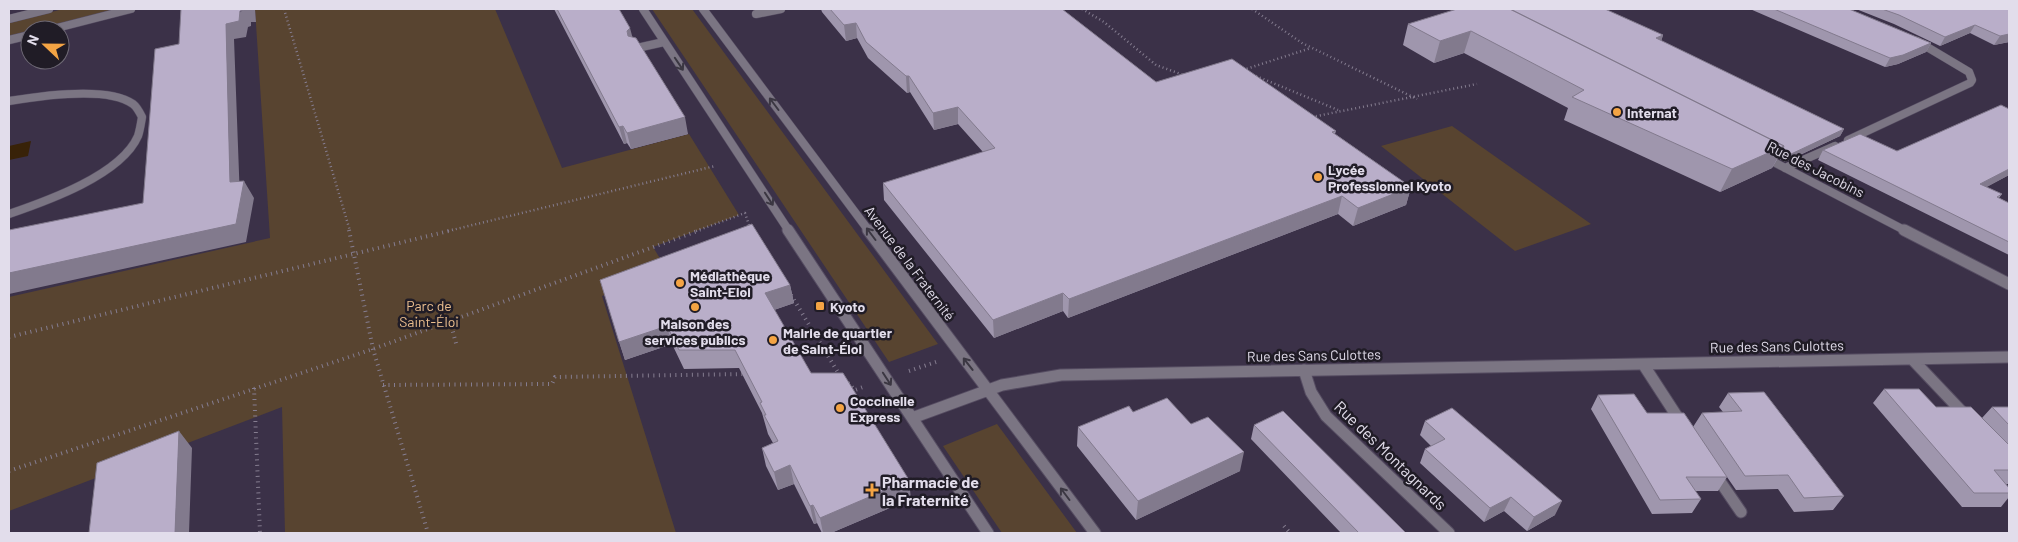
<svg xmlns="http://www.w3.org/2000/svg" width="2018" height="542" viewBox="0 0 2018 542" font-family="Barlow,sans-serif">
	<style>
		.green { fill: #584430 }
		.water { fill: #382208 }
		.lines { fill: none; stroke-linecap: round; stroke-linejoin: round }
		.service-casing { stroke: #564d62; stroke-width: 9 }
		.minor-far1-casing { stroke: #564d62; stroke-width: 9 }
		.minor-casing { stroke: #564d62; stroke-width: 13 }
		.path-far1 { stroke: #857d90; stroke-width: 2.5; stroke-dasharray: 1 3; stroke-linecap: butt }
		.path { stroke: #857d90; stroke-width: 4; stroke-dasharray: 1 4.5; stroke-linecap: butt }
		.service { stroke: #7b7583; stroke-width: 8 }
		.minor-far1 { stroke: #7b7583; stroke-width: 8 }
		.minor { stroke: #7b7583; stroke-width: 11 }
		.wall { fill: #9f96ad }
		.shaded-wall { fill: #827a8d }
		.building { fill: #b9aec9; stroke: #827a8d }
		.oneway { stroke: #3b3742 }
		.poi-dot { fill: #f4a444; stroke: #201c26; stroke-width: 2 }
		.labels { text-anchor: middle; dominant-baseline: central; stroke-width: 5; stroke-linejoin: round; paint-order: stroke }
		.poi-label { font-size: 14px; font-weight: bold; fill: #e2ddeb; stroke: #201c26; text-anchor: start }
		.street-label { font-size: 14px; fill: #e2ddeb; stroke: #201c26 }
		.park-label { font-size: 14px; fill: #ecbf8f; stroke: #201c26 }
		.near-street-label { font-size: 16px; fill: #e2ddeb; stroke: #201c26 }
		.near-poi-label { font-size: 16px; font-weight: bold; fill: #e2ddeb; stroke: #201c26; text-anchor: start }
	</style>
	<rect width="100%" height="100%" fill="#3b3148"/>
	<path class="green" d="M63 9H118L9 37V23Z
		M255 9H495L562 168 689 134 739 215 653 247 667 270 602 296 676 533H285L282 407 9 511V297L270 238Z
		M652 9H692L938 344 889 362Z
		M1452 126 1591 224 1515 251 1381 146Z
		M997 424 1077 533H1002L943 446Z"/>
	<path class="water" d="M31 141 28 156 9 160V146Z"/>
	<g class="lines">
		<g class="service-casing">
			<path id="service" d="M756 14 781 9
				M637 48 664 42
				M9 101C39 96 108 86 133 104 137 107 140 113 142 117 141 123 140 130 138 136 121 175 47 201 9 214"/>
		</g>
		<g class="minor-far1-casing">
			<path id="minor-far1" d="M643 9 789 231
				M703 9 869 231
				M9 19 49 9
				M49 30 131 9
				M9 40 30 35
				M1848 140 1970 83 1972 80 1969 72 1917 41
				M1764 157 1906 231
				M1785 168 1835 146"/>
		</g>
		<g class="minor-casing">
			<path id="minor" d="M788 230 988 533
				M868 230 1095 533
				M1904 230 2009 284
				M1912 359 1966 416
				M1643 364 1682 424
				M1304 370 1311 392 1326 416 1449 533
				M912 418 1002 385 1061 375 2009 357
				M1715 474 1741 512"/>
		</g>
		<path class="path-far1" d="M284 9 350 231
			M1082 9 1104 22 1156 65 1186 76
			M1252 9 1302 43 1417 99
			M1243 70 1311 48
			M1256 76 1338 110
			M1312 117 1477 84
			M448 231 715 166
			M696 231 745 213 750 228"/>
		<path class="path" d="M349 230 373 349 428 533
			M791 295 839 374
			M450 321 457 347
			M9 337 453 230
			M909 371 936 362
			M848 383 855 390 863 387
			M383 385 552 384 555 377 745 374
			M254 388 260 533
			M9 471 373 349 700 230
			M1284 526 1290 533"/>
		<use href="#service" class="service"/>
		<use href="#minor-far1" class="minor-far1"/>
		<use href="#minor" class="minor"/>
	</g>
	<path class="wall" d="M554 9H619L632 37 688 134 631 149 627 143 624 144Z
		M821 9H1062L1156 82 1336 131 1335 134 1411 187 1406 205 1353 226 1338 214 1068 318 1063 311 994 338 884 200 883 183 983 152 958 124 934 130 910 92 907 93 868 58 857 38 846 41 822 12Z
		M1750 9H1849L1931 43 1926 52 1898 64 1885 67Z
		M1856 9H2009V42L1994 45 1970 33 1940 46 1894 24Z
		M1408 24 1663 35 1661 41 1844 129 1840 136 1785 162 1778 158 1772 168 1720 192 1564 120 1568 108 1464 53 1434 63 1403 45Z
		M2009 109V175L1986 187 2002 194 1999 198 2009 203V255L1818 160 1823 150 1897 151Z
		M600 280 790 285 794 303 774 310 811 373 911 499 831 533H822L817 523 814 524 794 484 778 490 766 466 762 448 773 443 768 434 762 413 739 368 684 369 672 344 625 360Z
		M1884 389 1936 407 1982 418 1992 407H2009V484H2006L2009 488V497L2001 507H1962L1873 403Z
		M1728 393 1844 496 1833 510 1794 512 1778 489 1736 490 1727 477 1718 491H1695L1701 499 1692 513 1652 514 1591 409 1598 395 1647 413 1693 427 1702 413 1723 412 1719 407Z
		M1133 412 1191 424 1240 471 1136 520 1077 446 1078 427Z
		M1425 421 1555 515 1527 531 1504 511 1484 522 1420 463 1425 449 1431 446 1420 435Z
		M1254 425 1406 533H1341L1251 439Z"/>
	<path class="shaded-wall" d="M244 9H255L256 22H251V26L248 27 246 37 234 39 240 200 230 182 226 24Z
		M856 23 857 38 846 41 844 25Z
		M1975 25 1970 33 1940 46 1945 37Z
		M630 28 634 43 631 47 627 31Z
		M1471 31 1464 53 1434 63 1440 41Z
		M2009 34V42L1994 45 2000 36Z
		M1663 35 1661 42 1656 38Z
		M1931 43 1926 52 1898 64 1885 67 1890 58Z
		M906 76H909L910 92 907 93Z
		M958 107V124L934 130 933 113Z
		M685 117 688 134 631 149 627 133Z
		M623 126 627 143 624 144 619 127Z
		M1844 129 1840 136 1785 162 1789 155Z
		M1784 146 1772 168 1720 192 1732 169Z
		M2009 169V175L1974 194 1980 184Z
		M244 181 254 198 246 242 9 294V273Z
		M1411 187 1406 205 1353 226 1358 208Z
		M1342 196 1338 214 1068 318 1069 299Z
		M790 285 794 303 768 312 765 293Z
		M1063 293V311L994 338 993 320Z
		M667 326 672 344 625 360 619 342Z
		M179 431 192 448 189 533H175Z
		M1244 452 1240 471 1136 520 1138 501Z
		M790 465 794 484 778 490 774 472Z
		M909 480 911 499 831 533H823L820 518Z
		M1511 497 1504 511 1484 522 1490 508Z
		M1562 501 1555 515 1527 531 1534 517Z
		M813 505 817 523 814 524 810 506Z"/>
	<path class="building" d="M181 9H244V10L240 11 239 21 226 24 230 182 244 181 236 224 9 273V230L143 203 155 49 179 44Z
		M557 9H619L630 28 627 31 628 36 636 38 685 117 627 133 623 126 619 127Z
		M830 9H1062L1156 82 1232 59 1336 131 1332 132 1411 187 1358 208 1342 196 1069 299 1063 293 993 320 883 183 995 148 958 107 933 113 909 76H906L866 42 856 23 844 25Z
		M1457 9H1510L1784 146 1732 169 1572 97 1584 90 1471 31 1440 41 1408 24Z
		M1510 9H1605L1663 35 1656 38 1844 129 1789 155 1782 151 1784 146Z
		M1774 9H1849L1931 43 1903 55 1890 58Z
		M1882 9H2009V34L2000 36 1975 25 1945 37 1899 15Z
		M2001 105 2009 109V169L1980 184 2002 194 1997 197 2009 203V242L1823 150 1860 134 1897 151Z
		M752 224 790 285 765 293 811 373H843L909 480 820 518 813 505 810 506 790 465 774 472 762 448 778 441 764 415H766L760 403 762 402 735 350H679L667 326 619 342 600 280Z
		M1884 389H1919L1936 407H1971L2009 445V470H1994L2009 488V493H1974Z
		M1764 392 1844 496 1804 498 1788 475 1745 476 1702 413 1742 411 1728 393Z
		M1634 394 1647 413H1684L1727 477H1686L1701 499 1660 500 1598 395Z
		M1167 398 1191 424 1208 417 1244 452 1138 501 1078 427 1129 406 1133 412Z
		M1992 407H2009V425Z
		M1452 408 1562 501 1534 517 1511 497 1490 508 1425 449 1445 439 1425 421Z
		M1283 411 1406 533H1359L1254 425Z
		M179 431 175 533H89L97 463Z"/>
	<defs><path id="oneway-shaft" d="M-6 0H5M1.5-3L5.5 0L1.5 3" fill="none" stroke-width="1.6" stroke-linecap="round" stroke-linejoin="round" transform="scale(1.25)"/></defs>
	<g class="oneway">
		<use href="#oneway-shaft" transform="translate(679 64) rotate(56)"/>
		<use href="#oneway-shaft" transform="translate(774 104) rotate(-127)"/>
		<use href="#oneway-shaft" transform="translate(769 199) rotate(57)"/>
		<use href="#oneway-shaft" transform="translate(871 234) rotate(-127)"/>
		<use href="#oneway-shaft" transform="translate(968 364) rotate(-128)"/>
		<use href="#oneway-shaft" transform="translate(887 379) rotate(57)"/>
		<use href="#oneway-shaft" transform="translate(1065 494) rotate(-127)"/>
	</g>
	<g class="poi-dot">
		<circle cx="1617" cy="112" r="5"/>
		<circle cx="1318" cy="177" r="5"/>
		<circle cx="680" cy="283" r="5"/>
		<rect x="815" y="301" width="10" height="10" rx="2.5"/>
		<circle cx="695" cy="307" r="5"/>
		<circle cx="773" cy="340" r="5"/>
		<circle cx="840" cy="408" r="5"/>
		<path d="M869.5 482.5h5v5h5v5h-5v5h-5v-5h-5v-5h5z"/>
	</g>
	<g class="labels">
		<g class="poi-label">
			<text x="1627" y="112">Internat</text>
			<text x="1328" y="169">Lycée<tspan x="1328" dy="16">Professionnel Kyoto</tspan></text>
			<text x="690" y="275">Médiathèque<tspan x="690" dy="16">Saint-Eloi</tspan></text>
			<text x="830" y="306">Kyoto</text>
			<text x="695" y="323" text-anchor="middle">Maison des<tspan x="695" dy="16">services publics</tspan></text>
			<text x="783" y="332">Mairie de quartier<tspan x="783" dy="16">de Saint-Éloi</tspan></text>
			<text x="850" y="400">Coccinelle<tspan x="850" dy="16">Express</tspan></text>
		</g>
		<g class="street-label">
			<text transform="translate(1816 169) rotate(27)">Rue des Jacobins</text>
			<text transform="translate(910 263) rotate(53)">Avenue de la Fraternité</text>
			<text transform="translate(1777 346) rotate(-1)">Rue des Sans Culottes</text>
			<text transform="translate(1314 355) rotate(-1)">Rue des Sans Culottes</text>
		</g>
		<g class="park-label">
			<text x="429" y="305">Parc de<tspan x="429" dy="16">Saint-Éloi</tspan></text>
		</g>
		<g class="near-street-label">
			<text transform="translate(1391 455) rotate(44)">Rue des Montagnards</text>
		</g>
		<g class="near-poi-label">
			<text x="882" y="481">Pharmacie de<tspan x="882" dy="18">la Fraternité</tspan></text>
		</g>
	</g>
	<rect width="2018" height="542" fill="none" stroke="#e2ddeb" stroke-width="20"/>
	<g transform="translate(45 45) rotate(292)"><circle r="24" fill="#201c26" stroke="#6e6975"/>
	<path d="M0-4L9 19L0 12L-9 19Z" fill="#f4a444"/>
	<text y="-8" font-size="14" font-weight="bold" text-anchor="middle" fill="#e2ddeb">N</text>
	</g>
</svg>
